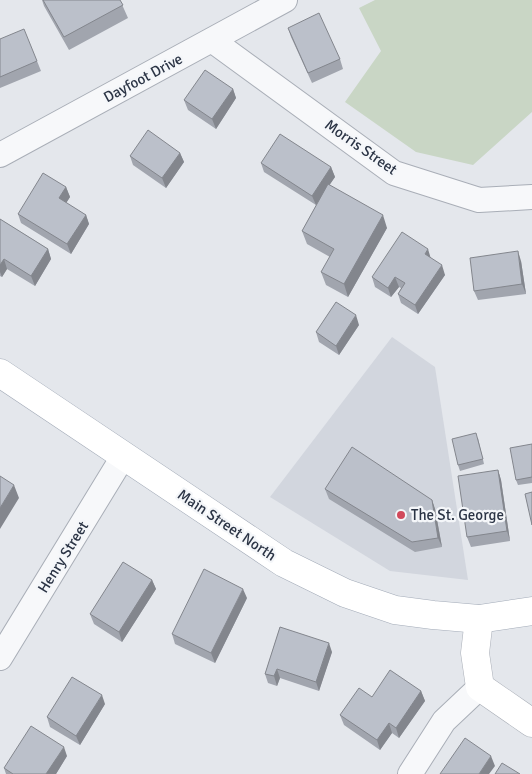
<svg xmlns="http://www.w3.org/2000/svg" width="532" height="774" viewBox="0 0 532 774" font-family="Signika,sans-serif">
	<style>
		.built { fill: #d2d6de }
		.green { fill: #c9d6c5 }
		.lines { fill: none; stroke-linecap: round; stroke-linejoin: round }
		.street-casing { stroke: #a9aeb7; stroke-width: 26 }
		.secondary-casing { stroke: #a9aeb7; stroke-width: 29 }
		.primary-casing { stroke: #a3abb8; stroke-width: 29 }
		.street { stroke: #f7f8fa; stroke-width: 24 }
		.secondary { stroke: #fff; stroke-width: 28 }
		.primary { stroke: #fff; stroke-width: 28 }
		.wall { fill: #a1a5ae }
		.shaded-wall { fill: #83868d }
		.building { fill: #bbc0ca; stroke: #83868d }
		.poi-dot { fill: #d1495b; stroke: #f4f6f9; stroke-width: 2 }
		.labels { text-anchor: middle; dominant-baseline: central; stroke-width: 4.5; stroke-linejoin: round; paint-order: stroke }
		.street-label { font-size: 15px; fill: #2b3445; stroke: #f4f6f9 }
		.poi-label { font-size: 15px; fill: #2b3445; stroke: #f4f6f9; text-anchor: start }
	</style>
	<rect width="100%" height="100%" fill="#e4e7ec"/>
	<path class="built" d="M392 337 435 367 468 580 390 571 270 497Z"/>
	<path class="green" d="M375 0H532V112L473 165 416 152 345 102 381 51 359 8Z"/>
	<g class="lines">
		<g class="street-casing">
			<path id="street" d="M213 41 394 173 479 200 532 197
				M0 155 285 0
				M0 658 124 455
				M410 774 444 721 480 687"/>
		</g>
		<g class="secondary-casing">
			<path id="secondary" d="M479 619 475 653 480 687 532 723"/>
		</g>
		<g class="primary-casing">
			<path id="primary" d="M0 373 284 563 345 593 395 610 433 615 479 619 532 611"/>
		</g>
		<use href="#street" class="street"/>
		<use href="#secondary" class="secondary"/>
		<use href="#primary" class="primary"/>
	</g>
	<path class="wall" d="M42 0H120L128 18 69 50 44 6Z
		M288 28 340 59 343 69 312 83 291 37Z
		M0 39 37 61 41 71 0 88Z
		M233 89 236 98 216 129 188 110 184 100Z
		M180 153 184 162 166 188 133 165 130 156Z
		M261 163 331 167 335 177 329 185 387 228 348 297 326 285 321 272 330 257 307 244 302 231 319 200 316 205 264 172Z
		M66 187 70 197 66 203 86 215 89 224 71 254 21 223 18 214Z
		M0 219 48 249 51 259 35 286 7 269 2 277 0 276Z
		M431 258 445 275 418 314 401 303 398 294 401 288 399 287 391 297 375 287 372 277Z
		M521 261 526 294 478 300 474 291Z
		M359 325 339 355 319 342 316 332Z
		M478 438 484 464 460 471 458 465Z
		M532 444V483L518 485 516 480Z
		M498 470 501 480 510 541 471 547 467 537Z
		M325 489 432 500 435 509 442 547 415 552 329 499Z
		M152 580 156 589 122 642 94 624 90 614Z
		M247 598 215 663 175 644 172 634Z
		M280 627 332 652 319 691 280 678 277 686 268 683 265 674Z
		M421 691 425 701 399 738 392 733 380 750 344 725 340 715 372 697Z
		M105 704 80 745 50 727 47 717Z
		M67 756 56 774H6L4 768Z"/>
	<path class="shaded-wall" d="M233 89 236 98 216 129 212 119Z
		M180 153 184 162 166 188 162 178Z
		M331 167 335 177 316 205 312 196Z
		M66 187 70 197 63 208 59 198Z
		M86 215 89 224 71 254 67 244Z
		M383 215 387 228 348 297 344 284Z
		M48 249 51 259 35 286 31 276Z
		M428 249 431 259 425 254Z
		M518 251 521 261 526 294 522 284Z
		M4 259 7 269 2 277 0 272V265Z
		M442 265 445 275 418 314 415 305Z
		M395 277 399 287 391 297 388 288Z
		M356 315 359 325 339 355 336 346Z
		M498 470 501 480 510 541 507 531Z
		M14 485 19 498 0 529V508Z
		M432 500 435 509 442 547 438 538Z
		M152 580 156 589 122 642 119 632Z
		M243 589 247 598 215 663 211 653Z
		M329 643 332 652 319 691 316 682Z
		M277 669 280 678 277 686 274 676Z
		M421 691 425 701 399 738 396 728Z
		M102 695 105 704 80 745 76 736Z
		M389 723 392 733 380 750 377 740Z
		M64 747 67 756 56 774H46Z
		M491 756 495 766 489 774H479Z"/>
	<path class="building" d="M43 0H120L123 5 64 37Z
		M319 13 340 59 308 73 288 28Z
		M24 29 37 61 0 77V39Z
		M205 70 233 89 212 119 184 100Z
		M148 130 180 153 162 178 130 156Z
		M280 134 331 167 312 196 261 163Z
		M43 173 66 187 59 198 86 215 67 244 18 214Z
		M328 184 383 215 344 284 321 272 334 249 302 231Z
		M0 219 48 249 31 276 4 259 0 265Z
		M402 232 428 249 425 254 442 265 415 305 398 294 405 283 395 277 388 288 372 277Z
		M518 251 522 284 474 291 470 258Z
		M336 302 356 315 336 346 316 332Z
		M476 433 483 459 458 465 452 439Z
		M532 444V477L516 480 510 448Z
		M352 447 432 500 438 538 412 542 325 489Z
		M498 470 507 531 467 537 458 476Z
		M0 476 14 485 0 508Z
		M532 492V525L525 494Z
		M123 562 152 580 119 632 90 614Z
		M204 569 243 589 211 653 172 634Z
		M280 627 329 643 316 682 277 669 274 676 265 674Z
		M390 670 421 691 396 728 389 723 377 740 340 715 359 688 372 697Z
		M72 677 102 695 76 736 47 717Z
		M31 726 64 747 46 774H13L4 768Z
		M465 738 491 756 479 774H440Z
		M502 763 520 774H495Z"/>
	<circle class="poi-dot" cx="401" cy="515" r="5"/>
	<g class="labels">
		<g class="street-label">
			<text transform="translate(143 78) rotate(-28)">Dayfoot Drive</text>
			<text transform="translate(361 147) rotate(35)">Morris Street</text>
			<text transform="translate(227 525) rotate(34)">Main Street North</text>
			<text transform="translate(63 557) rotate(-58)">Henry Street</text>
		</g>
		<g class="poi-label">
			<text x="411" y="515">The St. George</text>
		</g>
	</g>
</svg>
